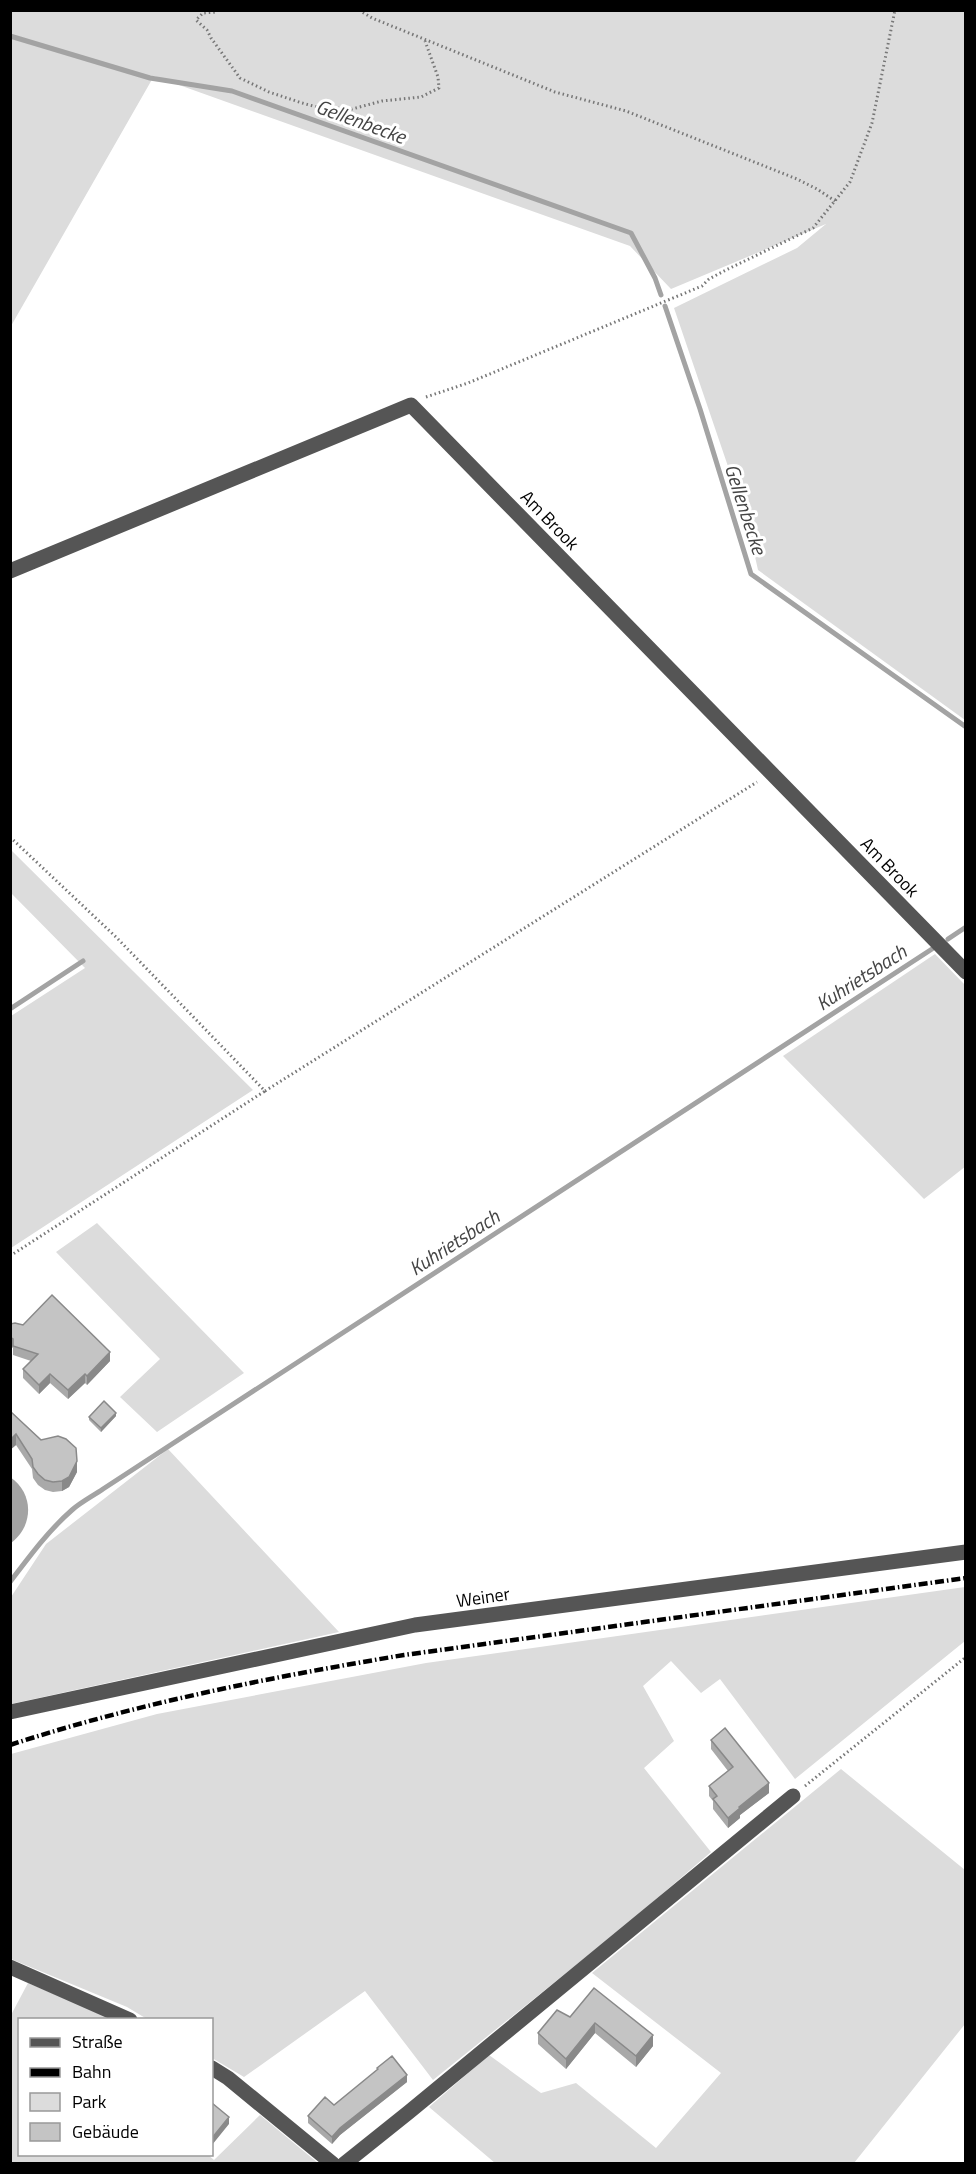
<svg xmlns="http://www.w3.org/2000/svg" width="976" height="2174" viewBox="0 0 976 2174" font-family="'Titillium Web',sans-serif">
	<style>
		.green { fill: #dcdcdc }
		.water { fill: #a3a3a3 }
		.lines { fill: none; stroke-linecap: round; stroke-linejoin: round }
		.stream { stroke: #a3a3a3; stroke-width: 5 }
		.path { stroke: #777; stroke-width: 3; stroke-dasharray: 1.5 3; stroke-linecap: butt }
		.minor { stroke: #555; stroke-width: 15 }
		.rail { stroke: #000; stroke-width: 4.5; stroke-dasharray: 9 3 1.5 3; stroke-linecap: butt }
		.wall { fill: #a9a9a9 }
		.shaded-wall { fill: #898989 }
		.building { fill: #c4c4c4; stroke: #898989; stroke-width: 1.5 }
		.labels { text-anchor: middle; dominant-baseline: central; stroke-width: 6; stroke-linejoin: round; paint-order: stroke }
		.street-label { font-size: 18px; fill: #000; stroke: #fff }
		.water-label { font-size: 20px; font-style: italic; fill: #444; stroke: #fff }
	</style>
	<rect width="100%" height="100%" fill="#fff"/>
	<path class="green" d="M11 10 965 11V720L758 570 748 525 674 308 797 248 826 224 671 289 630 246 154 76 11 326Z
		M12 851 253 1090 11 1248V1016L85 968 11 893Z
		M935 954 965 985 966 1166 924 1199 783 1056Z
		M97 1223 244 1373 157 1432 120 1397 160 1359 56 1252Z
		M168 1449 339 1632 11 1704V1597L46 1544Z
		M965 1587V1641L795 1779 720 1679 701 1693 671 1661 643 1686 674 1741 644 1768 711 1852 633 1919 433 2080 365 1991 244 2077 212 2058V2020L147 2019 127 2007 11 1959V1754L157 1714 426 1663Z
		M841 1769 965 1870V2024L854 2163H495L429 2107 489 2055 541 2093 576 2083 656 2148 721 2073 592 1973Z
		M28 1983 113 2019 20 2020V2154H207L214 2160 260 2115 318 2163 11 2164V2015Z"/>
	<path class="water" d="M10 1477C34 1493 34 1526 11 1543Z"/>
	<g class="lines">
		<path class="stream" d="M10 36 150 78 232 91 631 233 655 278 661 295
			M665 306 700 409 751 574 966 727
			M948 939 966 927
			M10 1009 83 961
			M10 1582C29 1557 48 1531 72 1510 81 1502 93 1496 103 1489L932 949"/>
		<path class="path" d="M218 10 217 12 203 13 196 20 207 30 211 38 240 78 269 92 302 103 317 107 352 109 382 101 421 97 439 88 438 77 425 41
			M359 10 372 18 555 92 626 111 797 179 817 189 835 201
			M426 397 468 383 702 286 709 279 726 270 813 228 850 182 872 123 895 10
			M10 837 116 937 265 1091 757 782
			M10 1256 265 1091
			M805 1786 966 1657"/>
		<path class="minor" d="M10 571 411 405 966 972
			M10 1712 415 1625 966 1552
			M10 1967 130 2020
			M212 2068 228 2078 333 2164
			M344 2164 409 2112 793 1796"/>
		<path class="rail" d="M10 1745C138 1703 272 1677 404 1655L966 1578"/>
	</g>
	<path class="wall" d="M10 1324 110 1361 87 1385 85 1383 68 1399 50 1383 39 1394 23 1378V1369L31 1361 13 1355V1348L10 1346Z
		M10 1411 77 1472 69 1487 62 1491 53 1492 45 1490 38 1485 33 1478 32 1469 16 1445 10 1450Z
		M116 1416 101 1432 89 1420V1417Z
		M711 1740 769 1793 740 1815V1818L728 1828 713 1809V1801L709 1796V1786L728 1771 711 1749Z
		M594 1988 653 2046 636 2067 595 2033 566 2069 538 2044V2033L570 2017Z
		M377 2068 407 2082 340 2135 332 2144 308 2123V2116L334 2105 377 2070Z"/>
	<path class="shaded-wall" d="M110 1352V1361L87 1385V1376Z
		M50 1374V1383L39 1394V1385Z
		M85 1374V1383L68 1399V1390Z
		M12 1386V1396L10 1397V1387Z
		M116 1413V1416L101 1432V1428Z
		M16 1434V1445L10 1450V1440Z
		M77 1461V1472L69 1487 62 1491V1481Z
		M769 1783V1793L740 1815V1818L728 1828V1818L739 1807Z
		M595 2023V2033L566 2069V2059Z
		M653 2035V2046L636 2067V2056Z
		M407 2075V2082L340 2135 332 2144V2137L340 2128Z
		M229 2117V2124L212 2145V2138Z"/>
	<path class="building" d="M52 1295 110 1352 87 1376 85 1374 68 1390 50 1374 39 1385 23 1369 38 1354 13 1346V1339L10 1337V1324L15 1323 23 1325Z
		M104 1401 116 1413 101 1428 89 1417Z
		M10 1411 41 1440 58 1436 66 1439 76 1448 77 1461 69 1477 62 1481 53 1482 45 1480 38 1474 33 1467 32 1459 16 1434 10 1440Z
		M725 1728 769 1783 739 1807 740 1808 728 1818 713 1799 717 1796 709 1786 733 1767 711 1740Z
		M594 1988 653 2035 636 2056 595 2023 566 2059 538 2033 557 2010 570 2017Z
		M392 2056 407 2075 340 2128 332 2137 308 2116 325 2097 334 2105 378 2069 377 2068Z
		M212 2103 229 2117 212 2138Z"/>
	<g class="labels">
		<g class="street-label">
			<text transform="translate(550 520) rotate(46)">Am Brook</text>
			<text transform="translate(890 867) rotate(46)">Am Brook</text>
			<text transform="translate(483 1597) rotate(-8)">Weiner</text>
		</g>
		<g class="water-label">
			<text transform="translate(361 121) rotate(20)">Gellenbecke</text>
			<text transform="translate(746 509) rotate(72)">Gellenbecke</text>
			<text transform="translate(861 977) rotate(-33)">Kuhrietsbach</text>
			<text transform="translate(454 1242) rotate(-33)">Kuhrietsbach</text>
		</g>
	</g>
	<rect width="976" height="2174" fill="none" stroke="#000000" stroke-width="24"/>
	<rect x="18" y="2018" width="195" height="138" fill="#ffffff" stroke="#999999" stroke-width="1.5"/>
	<rect x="30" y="2038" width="30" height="9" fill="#555555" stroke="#999999" stroke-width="1.5"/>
	<text x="72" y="2048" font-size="18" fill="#000000">Straße</text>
	<rect x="30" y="2068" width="30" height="9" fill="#000000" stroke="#999999" stroke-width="1.5"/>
	<text x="72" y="2078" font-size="18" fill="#000000">Bahn</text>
	<rect x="30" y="2093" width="30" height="18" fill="#dcdcdc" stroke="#999999" stroke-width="1.5"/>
	<text x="72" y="2108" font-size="18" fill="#000000">Park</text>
	<rect x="30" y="2123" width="30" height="18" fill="#c4c4c4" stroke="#999999" stroke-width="1.5"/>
	<text x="72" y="2138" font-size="18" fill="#000000">Gebäude</text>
</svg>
